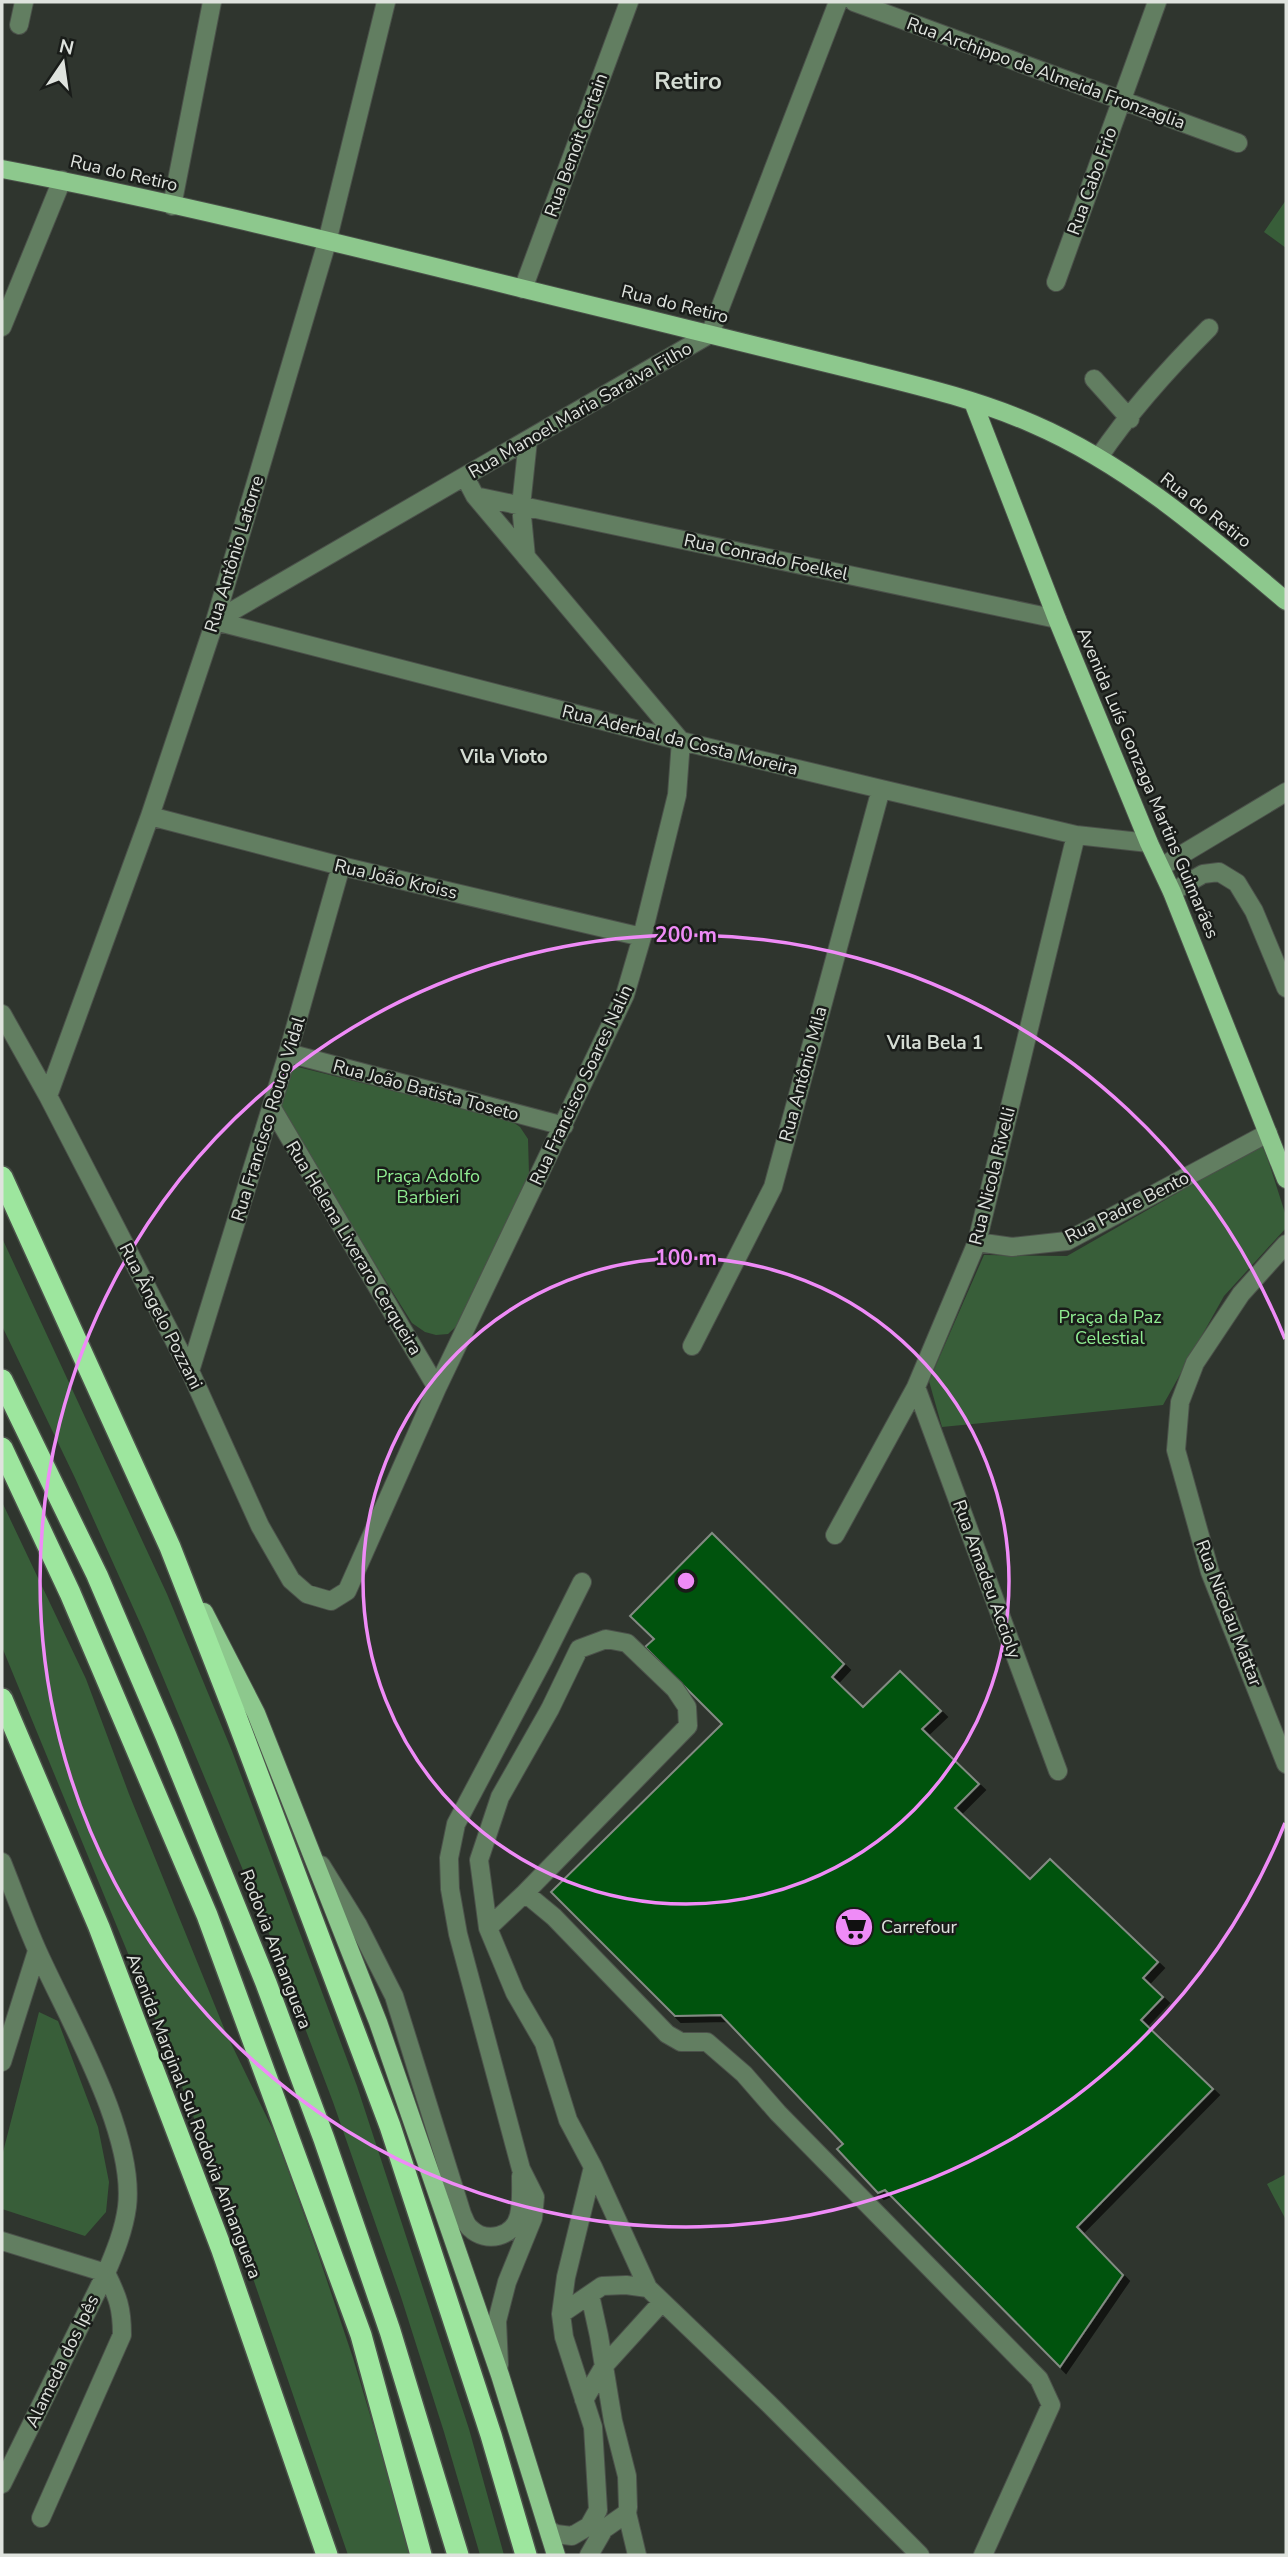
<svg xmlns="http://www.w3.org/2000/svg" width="1288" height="2557" viewBox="0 0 1288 2557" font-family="'Nunito Sans',sans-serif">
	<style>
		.green { fill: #385e39 }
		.building { fill: #00520e; stroke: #838b83; stroke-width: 2; filter: url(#shadow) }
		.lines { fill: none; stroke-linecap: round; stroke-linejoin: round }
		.minor-casing { stroke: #4b514a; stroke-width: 20 }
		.major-casing { stroke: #4b514a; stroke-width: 20 }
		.highway-casing { stroke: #4b514a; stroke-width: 24 }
		.minor { stroke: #627e61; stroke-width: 18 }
		.major { stroke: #8dc88d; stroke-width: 18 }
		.highway { stroke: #9de69e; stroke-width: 21 }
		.ring { fill: none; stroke: #ef8bf7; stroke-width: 3.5 }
		.labels { text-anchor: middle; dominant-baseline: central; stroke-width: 5; stroke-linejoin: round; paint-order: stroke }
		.street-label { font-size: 18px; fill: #dfe3de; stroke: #191c19 }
		.park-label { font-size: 18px; fill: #90ed92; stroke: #191c19 }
		.poi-label { font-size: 18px; fill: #dfe3de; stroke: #191c19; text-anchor: start }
		.neighbourhood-label { font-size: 19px; font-weight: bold; fill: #d4dcd3; stroke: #191c19 }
		.district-label { font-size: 24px; font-weight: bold; fill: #d4dcd3; stroke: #191c19 }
		.centre { fill: #ef8bf7; stroke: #191c19; stroke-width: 3.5 }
		.ring-label { font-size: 21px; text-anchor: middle; font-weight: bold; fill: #ef8bf7; stroke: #191c19; stroke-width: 5; stroke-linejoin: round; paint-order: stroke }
	</style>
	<defs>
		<filter id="shadow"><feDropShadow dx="6" dy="6" stdDeviation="0" flood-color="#0009"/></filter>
	</defs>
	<rect width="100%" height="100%" fill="#2f352e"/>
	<path class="green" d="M1286 200V248L1264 232Z
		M290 1065 510 1120 520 1127 528 1139 529 1174 475 1298 461 1322 448 1334 436 1335 425 1332 412 1323 277 1107Z
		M1263 1144 1286 1216V1228L1224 1296 1163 1405 942 1427 929 1381 984 1255 1067 1256Z
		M2 1238 167 1594 232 1751 357 2086 469 2429 504 2555H480L444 2432 401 2297 333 2102 267 1928 145 1634 75 1478 2 1326Z
		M2 1502 86 1679 129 1794 226 2033 275 2134 315 2245 353 2358 412 2555H348L234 2223 171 2058 2 1647Z
		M39 2012 58 2021 98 2127 109 2182 106 2212 85 2236 2 2209V2156Z
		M1286 2174V2220L1267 2184Z"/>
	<path class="building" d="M712 1533 844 1664 832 1677 863 1707 900 1671 941 1711 922 1729 979 1784 955 1808 1030 1879 1050 1859 1158 1962 1143 1978 1163 1997 1141 2020 1213 2089 1077 2227 1123 2275 1060 2367 885 2190 878 2193 837 2149 843 2144 721 2015 675 2016 551 1892 722 1724 645 1647 654 1639 630 1616Z"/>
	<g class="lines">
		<g class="minor-casing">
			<path id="minor" d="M854 2 1238 143
				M19 25 24 2
				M172 206 212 2
				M1056 282 1157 2
				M523 289 629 2
				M2 327 62 180
				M1094 379 1130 419
				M1099 457C1129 413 1171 366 1209 328
				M475 496 1057 619
				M526 557 521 506 528 440
				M215 621 681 741 881 789 1076 835 1149 843
				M215 621 710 334 838 2
				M150 816 341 866 642 937
				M1161 867 1286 792
				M1172 892 1203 874 1219 872 1237 883 1254 911 1286 988
				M2 1014 48 1096 190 1371 260 1526 291 1580 307 1594 331 1601 347 1591 437 1388 625 995 642 937 677 795 681 741 475 496 465 477
				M288 1053 564 1126
				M48 1096 150 816 215 621 327 242 386 2
				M272 1108 437 1388
				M977 1242 1012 1247 1067 1241 1268 1133
				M1286 1244 1241 1294 1195 1363 1180 1402 1176 1450 1210 1572 1286 1764
				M692 1346 773 1187 881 789
				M190 1371 288 1053 341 866
				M916 1387 1058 1771
				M835 1535 916 1387 977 1242 1076 835
				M2 1862C14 1892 25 1923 38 1952 68 2019 136 2134 127 2207 124 2230 115 2252 106 2273L2 2484
				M321 1865 358 1925 394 1996 462 2214C464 2218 466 2225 470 2228 486 2244 514 2237 519 2215 522 2203 521 2189 521 2176
				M525 1893 554 1917 667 2034 681 2042H707L744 2074 778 2113 1039 2379 1051 2405 983 2555
				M488 1928 525 1893 688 1726 687 1707 675 1689 627 1643 606 1639 579 1649 550 1709 500 1797 479 1860 488 1928 515 1993 544 2043 568 2120 593 2167 566 2277 561 2314 564 2337 593 2427 598 2510 589 2526 572 2536 556 2534 549 2530
				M2 2062 37 1951
				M593 2167 648 2288 769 2404 920 2555
				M2 2241 106 2273C118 2297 122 2308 122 2335L41 2518
				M561 2314 602 2286 626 2285 648 2288
				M499 2365 497 2321 507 2282 533 2218 535 2197 521 2169 458 1934 450 1889 449 1858 456 1824 544 1658 582 1582
				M584 2400 604 2366 662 2302
				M627 2513 637 2555
				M589 2555 604 2529 627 2513 628 2507 627 2476 613 2421 599 2336 590 2295"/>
		</g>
		<g class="major-casing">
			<path id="major" d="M2 169C212 209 419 264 627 314 703 332 779 351 855 370 915 385 976 399 1033 424 1128 465 1208 535 1286 601
				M973 402 1057 619 1149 843 1172 892 1286 1179
				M204 1612 256 1713 378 2022 500 2375 556 2555"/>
		</g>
		<g class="highway-casing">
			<path id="highway" d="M2 1177 170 1547 237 1719 390 2126 491 2435 526 2555
				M2 1380 97 1575 166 1736 266 1983 324 2139 390 2331 458 2555
				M2 1448 70 1593 207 1915 361 2335 421 2555
				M2 1699 99 1927 222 2250 327 2555"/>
		</g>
		<use href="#minor" class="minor"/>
		<use href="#major" class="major"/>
		<use href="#highway" class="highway"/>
	</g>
	<g class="ring">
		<circle cx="686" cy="1581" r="323"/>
		<path d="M1285 1823A646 646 0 1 1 1285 1339"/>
	</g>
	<defs>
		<g id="supermarket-disc" transform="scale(2.0125)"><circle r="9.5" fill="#ef8bf7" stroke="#191c19"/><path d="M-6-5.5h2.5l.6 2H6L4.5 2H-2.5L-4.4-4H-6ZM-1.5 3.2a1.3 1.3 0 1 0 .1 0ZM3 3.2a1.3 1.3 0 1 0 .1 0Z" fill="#111"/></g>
	</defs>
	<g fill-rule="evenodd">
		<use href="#supermarket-disc" x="854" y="1927"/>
	</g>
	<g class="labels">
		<g class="street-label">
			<text transform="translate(1046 73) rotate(20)">Rua Archippo de Almeida Fronzaglia</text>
			<text transform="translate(576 145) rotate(-70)">Rua Benoit Certain</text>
			<text transform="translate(124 173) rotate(13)">Rua do Retiro</text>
			<text transform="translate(1092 181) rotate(-70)">Rua Cabo Frio</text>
			<text transform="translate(675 304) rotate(14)">Rua do Retiro</text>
			<text transform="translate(580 410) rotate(-30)">Rua Manoel Maria Saraiva Filho</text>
			<text transform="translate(1206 510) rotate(38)">Rua do Retiro</text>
			<text transform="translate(234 554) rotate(-73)">Rua Antônio Latorre</text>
			<text transform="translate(766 557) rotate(12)">Rua Conrado Foelkel</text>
			<text transform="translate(680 740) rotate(14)">Rua Aderbal da Costa Moreira</text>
			<text transform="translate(1148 783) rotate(67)">Avenida Luís Gonzaga Martins Guimarães</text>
			<text transform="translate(396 879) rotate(13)">Rua João Kroiss</text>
			<text transform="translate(803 1074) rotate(-75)">Rua Antônio Mila</text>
			<text transform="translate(581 1085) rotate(-65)">Rua Francisco Soares Nalin</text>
			<text transform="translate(426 1090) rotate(15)">Rua João Batista Toseto</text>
			<text transform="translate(268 1119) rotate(-73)">Rua Francisco Rouco Vidal</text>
			<text transform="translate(992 1176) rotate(-76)">Rua Nicola Rivelli</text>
			<text transform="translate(1127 1207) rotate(-27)">Rua Padre Bento</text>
			<text transform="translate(354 1248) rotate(59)">Rua Helena Liveraro Cerqueira</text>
			<text transform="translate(161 1316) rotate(63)">Rua Ângelo Pozzani</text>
			<text transform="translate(987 1579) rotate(70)">Rua Amadeu Accioly</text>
			<text transform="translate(1229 1613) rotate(69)">Rua Nicolau Mattar</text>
			<text transform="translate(276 1949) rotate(69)">Rodovia Anhanguera</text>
			<text transform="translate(194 2116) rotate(69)">Avenida Marginal Sul Rodovia Anhanguera</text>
			<text transform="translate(62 2361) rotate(-64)">Alameda dos Ipês</text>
		</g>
		<g class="park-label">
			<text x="428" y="1176">Praça Adolfo<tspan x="428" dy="21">Barbieri</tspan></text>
			<text x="1110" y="1317">Praça da Paz<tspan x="1110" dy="21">Celestial</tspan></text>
		</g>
		<g class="poi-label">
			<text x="881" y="1927">Carrefour</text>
		</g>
		<g class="neighbourhood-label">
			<text x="504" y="757">Vila Vioto</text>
			<text x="935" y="1043">Vila Bela 1</text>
		</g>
		<g class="district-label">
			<text x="688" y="81">Retiro</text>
		</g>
	</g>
	<circle cx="686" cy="1581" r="10" class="centre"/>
	<g class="ring-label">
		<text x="686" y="942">200 m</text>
		<text x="686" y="1265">100 m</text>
	</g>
	<rect width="1288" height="2557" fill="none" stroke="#dfe3de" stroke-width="7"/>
	<g transform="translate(63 63) rotate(13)" stroke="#191c19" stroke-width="5" paint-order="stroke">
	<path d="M0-5L12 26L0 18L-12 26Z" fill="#dfe3de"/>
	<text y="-10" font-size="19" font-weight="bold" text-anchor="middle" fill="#dfe3de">N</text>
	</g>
</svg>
